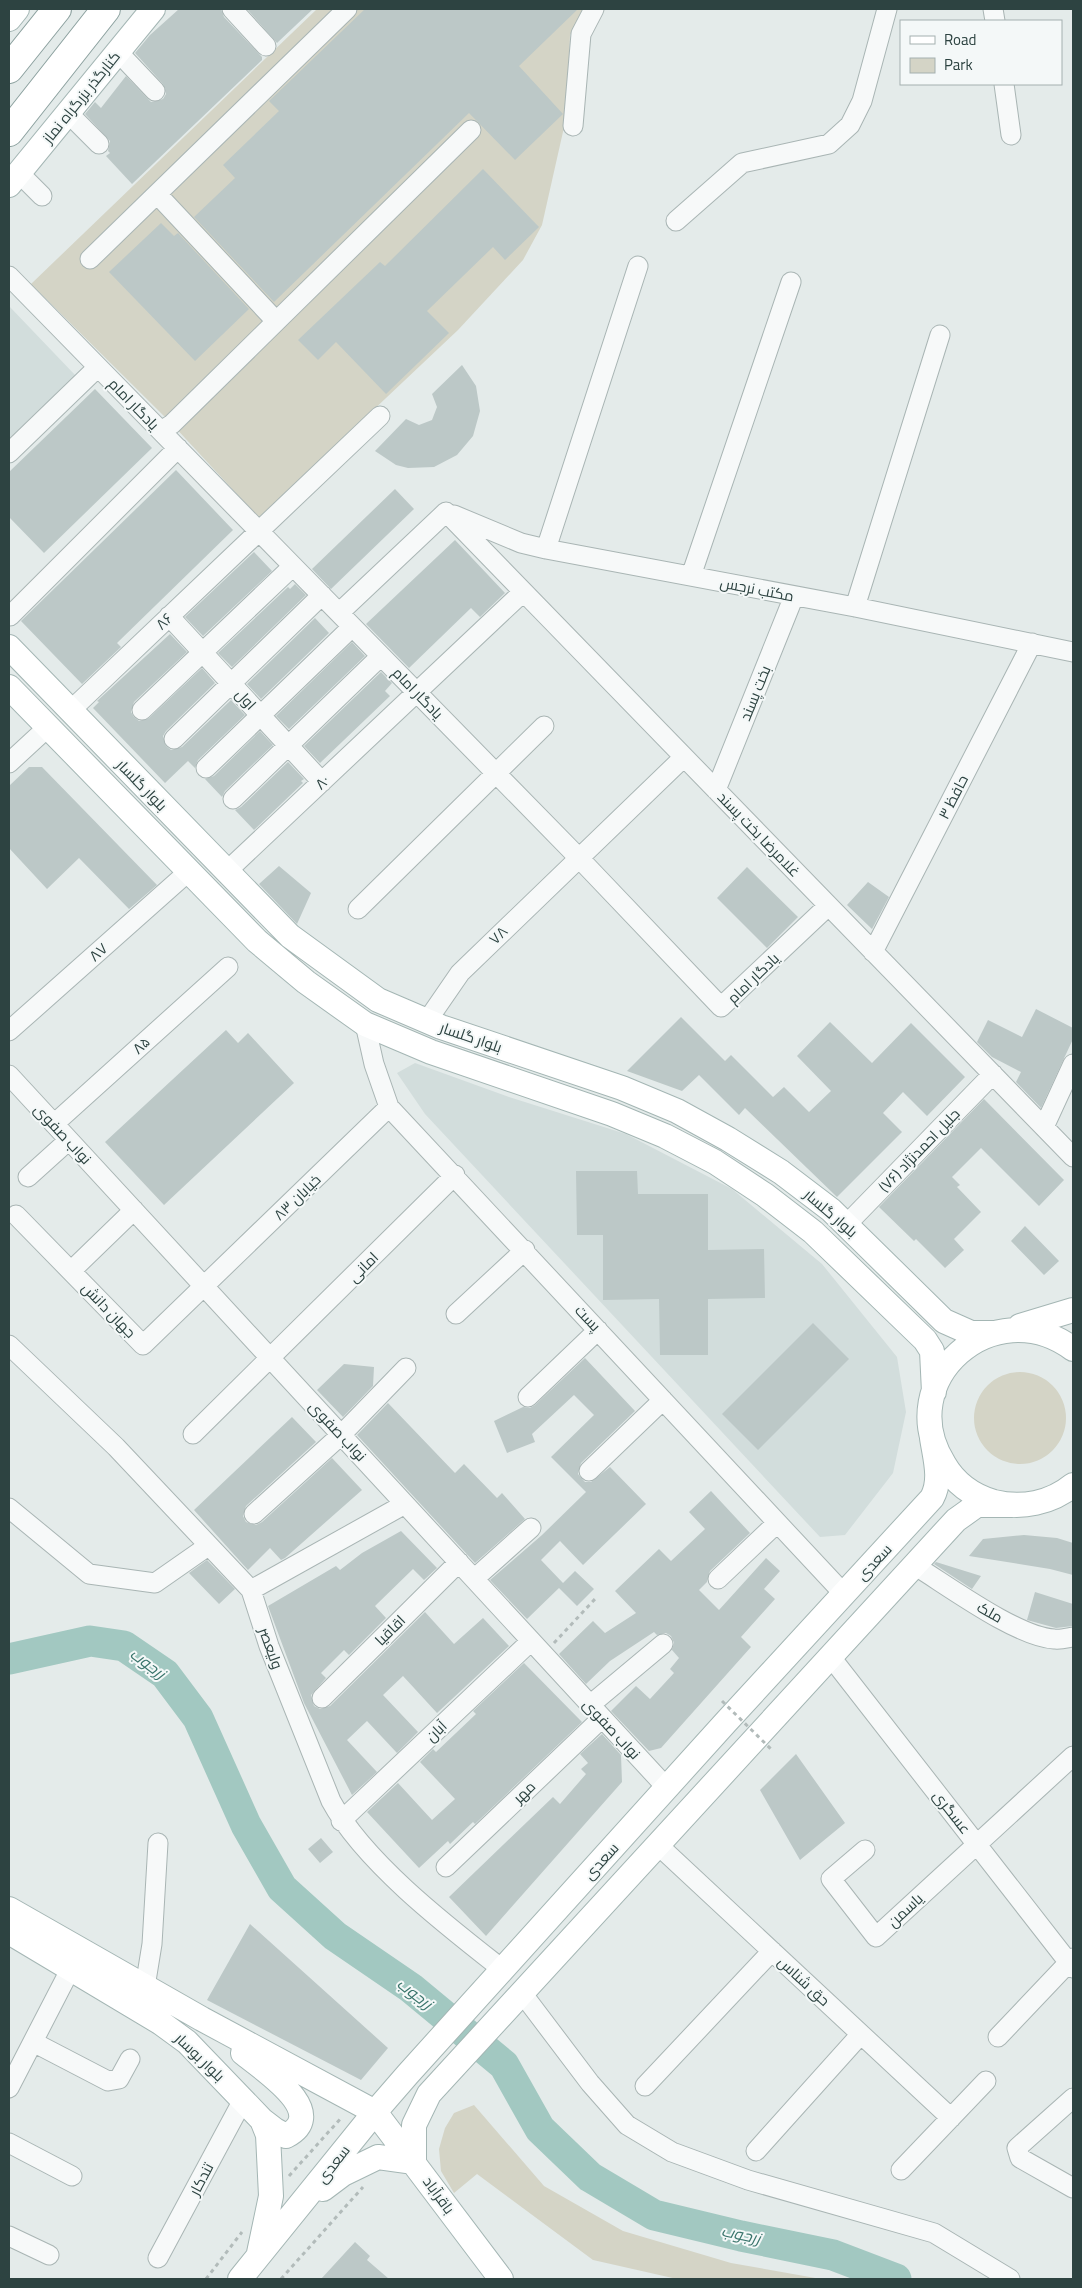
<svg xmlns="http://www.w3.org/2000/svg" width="1082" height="2288" viewBox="0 0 1082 2288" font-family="'Titillium Web',Cairo,sans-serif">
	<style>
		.built { fill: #d2dddc }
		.green { fill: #d4d4c6 }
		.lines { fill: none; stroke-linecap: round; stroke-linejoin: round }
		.river { stroke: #a2c8c1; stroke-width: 31 }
		.building { fill: #bcc8c7 }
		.minor-casing { stroke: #a9b5b4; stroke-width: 21 }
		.major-casing { stroke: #a4b6b4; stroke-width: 26 }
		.highway-casing { stroke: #8ca19f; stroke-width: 30 }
		.path { stroke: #b2bbba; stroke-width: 3; stroke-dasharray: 4 4; stroke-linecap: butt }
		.minor { stroke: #f7f9f9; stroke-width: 19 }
		.major { stroke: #fff; stroke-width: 24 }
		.highway { stroke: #fff; stroke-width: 28 }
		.path-bridge { stroke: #b2bbba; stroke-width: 3; stroke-dasharray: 4 4; stroke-linecap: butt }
		.labels { text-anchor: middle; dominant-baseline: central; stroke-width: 4; stroke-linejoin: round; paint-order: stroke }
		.street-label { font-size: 15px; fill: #2d4341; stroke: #f4f8f8 }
		.water-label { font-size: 16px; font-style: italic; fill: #39746b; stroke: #f4f8f8 }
	</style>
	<rect width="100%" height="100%" fill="#e4ebea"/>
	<path class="built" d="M9 306 76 376 9 441Z
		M415 1063 509 1097 626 1134 732 1189 822 1264 897 1357 906 1412 893 1473 845 1535 820 1537 425 1114 397 1073Z"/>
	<path class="green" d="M317 9H586L570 35 567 114 542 225 523 260 458 330 259 518 172 424 31 284Z
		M974 1418a46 46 0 1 1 92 0a46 46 0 1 1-92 0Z
		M474 2105 544 2186 623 2231 731 2263 821 2279H677L593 2260 477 2174 454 2193 441 2171 439 2149 445 2128 454 2113Z"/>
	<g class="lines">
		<path class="river" d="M9 1659 90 1641 124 1646 165 1674 198 1718 246 1825 282 1888 335 1936 411 1988 504 2065 540 2129 590 2177 654 2215 741 2236 833 2255 896 2279"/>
	</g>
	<path class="building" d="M179 9H221L224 17 262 57V60L132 184 106 156 110 153 108 151 110 141 85 114 95 102 101 108 126 76 151 102 163 99 166 94 163 84 135 53 150 35Z
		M247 9H313L277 43Z
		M365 9H578L519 66 563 114 515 160 469 113 274 302 194 217 235 178 223 165 279 111 269 101Z
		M483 169 539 227 505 260 493 247 427 311 449 333 386 394 336 342 318 360 298 340 380 262 385 266Z
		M161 223 174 236 178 233 249 309 195 361 109 272Z
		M462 365 476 386 480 411 473 436 457 455 434 467 408 468 396 465 375 451 406 419 419 425 432 420 437 407 432 394Z
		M95 389 152 448 44 553 9 517V472Z
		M176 470 233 530 117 643 121 647 82 684 21 621Z
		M395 489 414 509 331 589 312 569Z
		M455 540 505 593 480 617 471 608 409 668 366 624Z
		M254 552 272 571 203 636 185 617Z
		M295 584 306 595 232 667 218 653 288 587 290 589Z
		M315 618 329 633 261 699 247 684Z
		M170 634 187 652 134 702 131 712 134 717 139 721 149 718 202 668 215 683 166 731 163 736 166 746 171 750 182 747 231 700 245 715 198 760 195 768 188 761 165 783 93 708 99 702 97 701Z
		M352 642 365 656 289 729 276 716Z
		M381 672 392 683 385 691 390 696 320 763 304 746Z
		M260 731 273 745 225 791 222 797 205 779 214 776Z
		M288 762 304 779 301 781 303 783 254 830 235 810 241 807Z
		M29 767H42L157 885 129 909 79 858 47 889 9 848V786Z
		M279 866 311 893 297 924 259 884Z
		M747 867 798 917 767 948 717 898Z
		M868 882 889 897 872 929 847 905Z
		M1036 1009 1073 1028V1039L1041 1108 1016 1082 1021 1072 992 1057 977 1042 988 1020 1022 1037Z
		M681 1017 725 1061 731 1055 773 1097 784 1087 809 1112 831 1091 797 1056 830 1022 872 1063 911 1023 965 1077 927 1116 903 1092 883 1113 902 1132 837 1197 745 1108 739 1115 699 1075 682 1091 627 1071Z
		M226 1030 238 1043 248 1033 294 1083 164 1205 105 1142Z
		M984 1099 1064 1180 1039 1206 981 1148 952 1177 960 1185 957 1187 981 1212 954 1239 964 1250 945 1268 916 1239 914 1241 879 1207Z
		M576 1171H637L638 1194H708V1250L764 1249 765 1298 708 1299V1355H660L659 1299 603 1300V1235H577Z
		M1025 1226 1059 1261 1044 1275 1011 1241Z
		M813 1323 849 1359 758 1450 722 1414Z
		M585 1358 635 1411 581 1463 578 1474 585 1482H591L610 1467 646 1504 583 1565 560 1541 541 1560 563 1583 575 1571 594 1589 577 1606 559 1588 527 1619 490 1580 542 1535 586 1492 551 1457 594 1415 574 1395 532 1434 535 1442 507 1453 494 1421 523 1407 530 1408 535 1405Z
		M344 1364 374 1367 373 1386 343 1417 317 1390Z
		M388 1403 455 1473 464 1464 497 1498 502 1493 525 1519 475 1563 357 1435Z
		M292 1417 316 1442 246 1506 243 1516 246 1522 256 1525 262 1522 332 1458 362 1490 285 1558 281 1560 270 1548 248 1570 194 1510Z
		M711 1491 750 1533 710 1571 707 1582 699 1590 719 1610 766 1558 780 1571 764 1589 775 1599 741 1637 751 1647 661 1748 649 1751 611 1711 636 1686 650 1699 674 1673 670 1669 679 1658 672 1650 674 1643 671 1636 666 1633 657 1635 654 1632 610 1661 586 1684 559 1654 593 1621 605 1633 636 1613 615 1591 659 1549 671 1561 705 1529 689 1512Z
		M401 1531 437 1568 424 1580 413 1569 375 1606 386 1618 349 1655 344 1650 321 1673 326 1678 311 1695 314 1706 320 1709 330 1706 425 1612 454 1644 483 1618 509 1646 437 1713 403 1676 383 1695 418 1732 397 1753 367 1721 347 1740 377 1772 352 1795 304 1703 268 1606 336 1566 340 1570 362 1553Z
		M1024 1535 1057 1538 1073 1543V1575L1050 1569 969 1556 983 1539Z
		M207 1560 235 1589 219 1604 189 1573Z
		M936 1562 981 1576 972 1589 934 1564Z
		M1035 1592 1073 1604V1626L1056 1628 1027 1620Z
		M524 1663 582 1722 475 1824 473 1822 450 1844 448 1841 419 1868 367 1812 398 1783 432 1820 455 1799 420 1762 433 1749 436 1752 476 1714 473 1711Z
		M602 1734 621 1755 622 1782 486 1936 449 1897 553 1797 560 1804 586 1774 581 1769 588 1763 580 1754Z
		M796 1754 845 1823 800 1860 760 1790Z
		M321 1838 333 1852 320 1863 308 1849Z
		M250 1924 388 2048 361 2080 207 2000Z
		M355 2242 370 2256 367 2260 389 2279H321Z"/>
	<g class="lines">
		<g class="minor-casing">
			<path id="minor" d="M232 9 266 46
				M993 9 995 21
				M118 52 155 91
				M1004 84 1011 135
				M68 113 99 144
				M573 126 581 34 594 9
				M19 173 42 196
				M157 194 276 321
				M676 221 742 163 829 144 850 125 862 101 887 9
				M90 259 347 9
				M9 276 578 857 721 1007 828 906
				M161 431 172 424 471 130
				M9 453 98 367
				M446 512 1073 1157
				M454 515 521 543 546 549 855 607 1073 652
				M546 549 638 266
				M691 576 791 282
				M855 607 940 335
				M339 613 446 512
				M10 616 178 448
				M169 616 322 782
				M142 710 293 566
				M70 711 380 416
				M174 739 322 595
				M9 763 48 727
				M206 768 352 627
				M716 790 794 596
				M233 799 381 656
				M226 872 523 592
				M358 909 544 726
				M873 952 1032 643
				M427 1021 460 973 684 757
				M365 1024 374 1064 389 1107 844 1594
				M9 1031 188 872
				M9 1075 667 1788
				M54 1124 228 967
				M1044 1127 1073 1064
				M28 1177 69 1140
				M16 1215 143 1345 389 1107
				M846 1225 993 1074
				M71 1271 134 1210
				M456 1314 525 1250
				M9 1345 116 1447 251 1590 269 1646 331 1801C364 1862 447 1926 502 1969
				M528 1397 598 1330
				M193 1434 455 1175
				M589 1471 663 1400
				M9 1508 89 1574 155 1583 208 1546
				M254 1514 341 1435 406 1368
				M914 1565C947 1585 1017 1637 1054 1639 1060 1640 1067 1638 1073 1637
				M474 1579 531 1528
				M718 1579 777 1523
				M251 1590 405 1504
				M830 1656 1073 1968
				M322 1698 459 1562
				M590 1705 663 1644
				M341 1821 531 1641
				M658 1845 951 2118
				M865 1850 831 1879 876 1937 1073 1756
				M446 1867 602 1718
				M145 1987 152 1944 158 1843
				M522 1993 590 2083 627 2125 672 2152 748 2180 934 2233 1010 2279
				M998 2037 1073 1958
				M33 2042 108 2081 119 2079 130 2059
				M645 2086 772 1951
				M9 2088 71 1968
				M1073 2098 1017 2148 1020 2158 1073 2188
				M9 2143 72 2176
				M756 2151 861 2034
				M901 2170 986 2081
				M9 2236 49 2255
				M158 2258 243 2100"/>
		</g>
		<g class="major-casing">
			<path id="major" d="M9 19 17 9
				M9 185 153 9
				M9 647 290 936 378 1000 441 1027 622 1088 677 1111 728 1139 781 1172 831 1210 944 1321 971 1333H993
				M9 687 257 941 306 982 365 1024 431 1052 612 1114 665 1136 715 1162 765 1195 813 1232 925 1340 932 1351 934 1392
				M1020 1326 1073 1310
				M1073 1349C994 1290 891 1380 944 1464 955 1483 973 1496 994 1502 1022 1509 1051 1503 1073 1485
				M9 1909 202 2019 375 2112 501 2279
				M9 1932 161 2023 187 2042 262 2120 268 2135 271 2196 259 2253
				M243 2053C264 2070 331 2113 286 2136L275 2130 262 2120
				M414 2162V2125L429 2094 956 1520 977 1505H1012
				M323 2189 343 2174 378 2157 414 2162
				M240 2279 375 2112 408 2074 726 1722 932 1498C942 1480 935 1458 932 1438"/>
		</g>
		<g class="highway-casing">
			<path id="highway" d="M9 69 57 9
				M9 132 106 9"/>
		</g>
		<path class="path" d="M554 1643 595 1599
			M289 2176 342 2117
			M206 2279 242 2232
			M281 2279 363 2187"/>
		<use href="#minor" class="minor"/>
		<use href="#major" class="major"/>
		<use href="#highway" class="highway"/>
		<path class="path-bridge" d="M722 1701 773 1751"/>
	</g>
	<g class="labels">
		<g class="street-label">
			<text transform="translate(81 97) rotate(-51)">کنارگذر بزرگراه نماز</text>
			<text transform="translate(134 404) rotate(46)">یادگار امام</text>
			<text transform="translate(757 589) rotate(11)">مکتب نرجس</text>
			<text transform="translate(164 621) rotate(-44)">۸۶</text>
			<text transform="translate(418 693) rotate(46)">یادگار امام</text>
			<text transform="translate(755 693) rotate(-68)">بخت پسند</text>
			<text transform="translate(246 699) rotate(47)">اول</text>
			<text transform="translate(322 782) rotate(-43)">۸۰</text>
			<text transform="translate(142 785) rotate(46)">بلوار گلسار</text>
			<text transform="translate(953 797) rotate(-63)">حافظ ۳</text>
			<text transform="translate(759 834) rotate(46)">غلامرضا بخت پسند</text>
			<text transform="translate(498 935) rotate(-45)">۷۸</text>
			<text transform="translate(98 952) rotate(-42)">۸۷</text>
			<text transform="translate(753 978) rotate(-44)">یادگار امام</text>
			<text transform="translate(471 1037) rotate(19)">بلوار گلسار</text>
			<text transform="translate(141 1045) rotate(-42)">۸۵</text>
			<text transform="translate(63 1134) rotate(47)">نواب صفوی</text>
			<text transform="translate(919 1150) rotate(-46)">جلیل احمدنژاد (۷۶)</text>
			<text transform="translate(297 1197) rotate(-44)">خیابان ۸۳</text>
			<text transform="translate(831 1213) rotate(41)">بلوار گلسار</text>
			<text transform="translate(363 1267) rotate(-45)">امانی</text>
			<text transform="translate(109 1310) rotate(46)">جهان دانش</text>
			<text transform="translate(588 1318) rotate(47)">پست</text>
			<text transform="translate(338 1431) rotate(47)">نواب صفوی</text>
			<text transform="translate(874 1562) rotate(-47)">سعدی</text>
			<text transform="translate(990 1612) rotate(30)">ملک</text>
			<text transform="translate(390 1630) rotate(-45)">اقاقیا</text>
			<text transform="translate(271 1648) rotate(70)">ولیعصر</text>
			<text transform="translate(612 1729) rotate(47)">نواب صفوی</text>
			<text transform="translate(436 1731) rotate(-44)">آبان</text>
			<text transform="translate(524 1792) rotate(-44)">مهر</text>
			<text transform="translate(952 1812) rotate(52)">عسگری</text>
			<text transform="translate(601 1861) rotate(-48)">سعدی</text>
			<text transform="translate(905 1910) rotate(-43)">یاسمن</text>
			<text transform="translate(804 1981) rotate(43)">حق شناس</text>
			<text transform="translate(200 2057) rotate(44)">بلوار بوسار</text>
			<text transform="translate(333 2164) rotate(-52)">سعدی</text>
			<text transform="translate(201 2179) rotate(-62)">تندکار</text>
			<text transform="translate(439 2195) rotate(54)">باقرآباد</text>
		</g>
		<g class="water-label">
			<text transform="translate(148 1663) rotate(37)">زرجوب</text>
			<text transform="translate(415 1993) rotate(38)">زرجوب</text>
			<text transform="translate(741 2234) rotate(13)">زرجوب</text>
		</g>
	</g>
	<rect width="1082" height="2288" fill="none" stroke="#2d4341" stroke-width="20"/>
	<rect x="900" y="20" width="162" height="65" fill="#f4f8f8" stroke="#a4b0af"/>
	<rect x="910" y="36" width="25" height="8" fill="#ffffff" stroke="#a4b0af"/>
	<text x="944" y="45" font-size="15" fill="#2d4341">Road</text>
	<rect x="910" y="58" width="25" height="15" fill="#d4d4c6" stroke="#a4b0af"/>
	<text x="944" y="70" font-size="15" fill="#2d4341">Park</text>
</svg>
